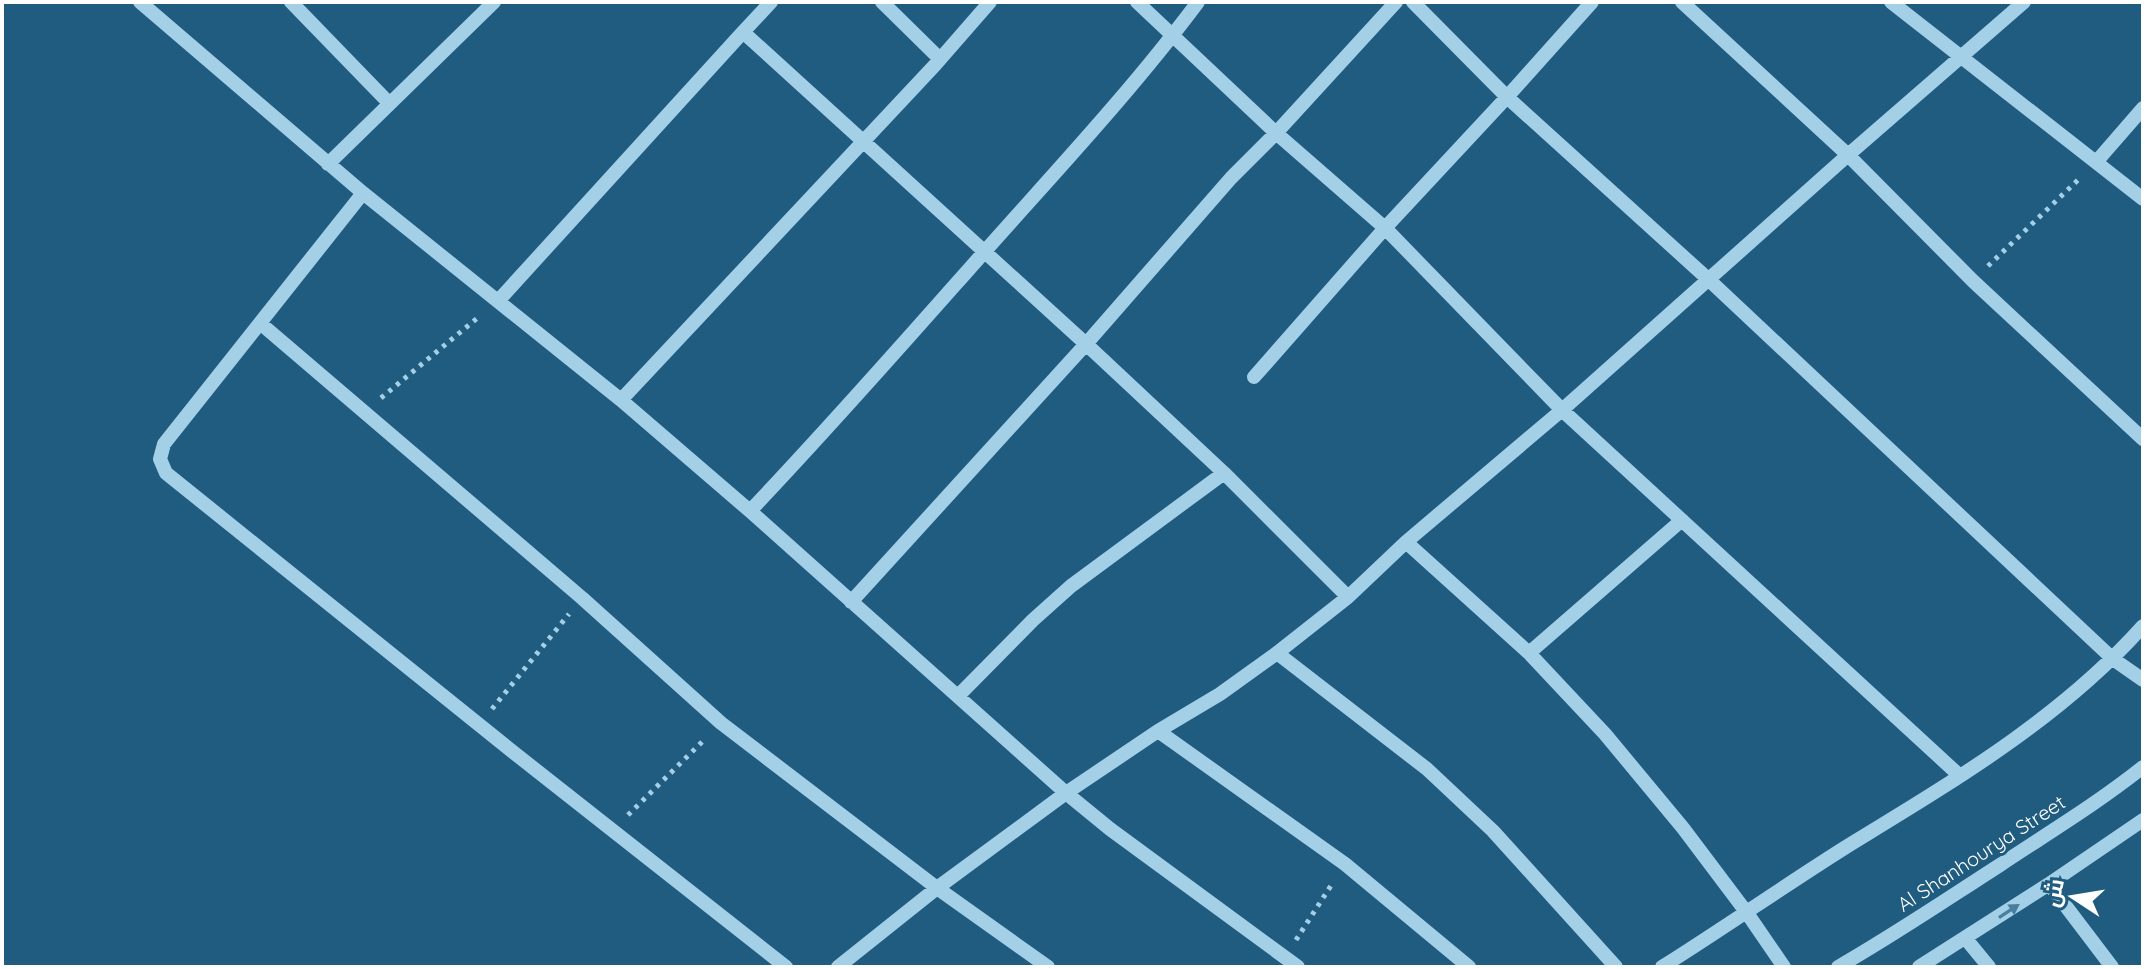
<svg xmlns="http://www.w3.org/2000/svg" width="2145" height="969" viewBox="0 0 2145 969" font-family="Quicksand,Cairo,sans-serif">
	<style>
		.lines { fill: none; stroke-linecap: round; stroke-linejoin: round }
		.path { stroke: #a4d0e7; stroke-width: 5; stroke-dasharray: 4 6; stroke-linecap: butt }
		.minor { stroke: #a4d0e7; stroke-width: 14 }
		.oneway { fill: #487f9e }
		.labels { text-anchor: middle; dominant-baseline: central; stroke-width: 6; stroke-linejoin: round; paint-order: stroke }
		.street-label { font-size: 20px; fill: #fff; stroke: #205c7f }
	</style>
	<rect width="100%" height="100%" fill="#205c7f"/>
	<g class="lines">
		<path class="path" d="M1988 266 2079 179
			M381 398 481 315
			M492 709 569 614
			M628 815 704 740
			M1296 940 1332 884"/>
		<path class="minor" d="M140 2 363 193 621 400 750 511 1066 793 1110 829 1298 967
			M291 2 389 103
			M882 2 940 59
			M1137 2 1276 133 1385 228 1562 410 1960 776
			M1413 2 1507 97 1708 279 2113 659 2143 680
			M1682 2 1848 155 1973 281 2143 439
			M1891 2 2143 199
			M743 32 771 2
			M2097 161 2143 108
			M328 164 494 2
			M363 193 164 444 160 459 166 473 513 752 786 967
			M498 301 743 32 1086 344 1224 473 1348 597
			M260 323 582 598 721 723 937 888 1048 967
			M1254 377 1385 228 1507 97 1592 2
			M621 400 935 65 990 2
			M750 511C831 426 908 338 986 250 1058 169 1133 89 1198 2
			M1406 542 1529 653 1605 734 1683 828 1747 913 1784 967
			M851 602 1086 344 1231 178 1276 133 1396 2
			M1277 653 1427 769 1493 831 1616 967
			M1529 653 1682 520
			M958 696 1033 620 1071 586 1224 473
			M1158 731 1345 864 1469 967
			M2049 884 2112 967
			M1966 939 1989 967
			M838 967 937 888 1066 793 1158 731 1220 694 1277 653 1348 597 1406 542 1562 410 1848 155 2024 2
			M1662 967C1724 928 1784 886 1846 847 1952 782 2060 719 2143 626
			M1838 967C1894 935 1947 899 2000 865 2048 833 2098 803 2143 767
			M1919 967 2049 884 2143 820"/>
	</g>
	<defs><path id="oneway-solid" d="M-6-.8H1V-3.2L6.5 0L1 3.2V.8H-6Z" transform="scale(2)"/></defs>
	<use class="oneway" href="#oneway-solid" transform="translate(2009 911) rotate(-33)"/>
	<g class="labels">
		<g class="street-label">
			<text transform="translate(1981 853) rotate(-33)">Al Shanhourya Street</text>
		</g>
	</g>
	<rect width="2145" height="969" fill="none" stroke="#ffffff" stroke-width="8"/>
	<g transform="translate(2073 897) rotate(282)" stroke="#205c7f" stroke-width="6" paint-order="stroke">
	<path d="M0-6L14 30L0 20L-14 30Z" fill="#ffffff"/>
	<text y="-12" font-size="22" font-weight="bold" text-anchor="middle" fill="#ffffff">ش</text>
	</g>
</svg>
